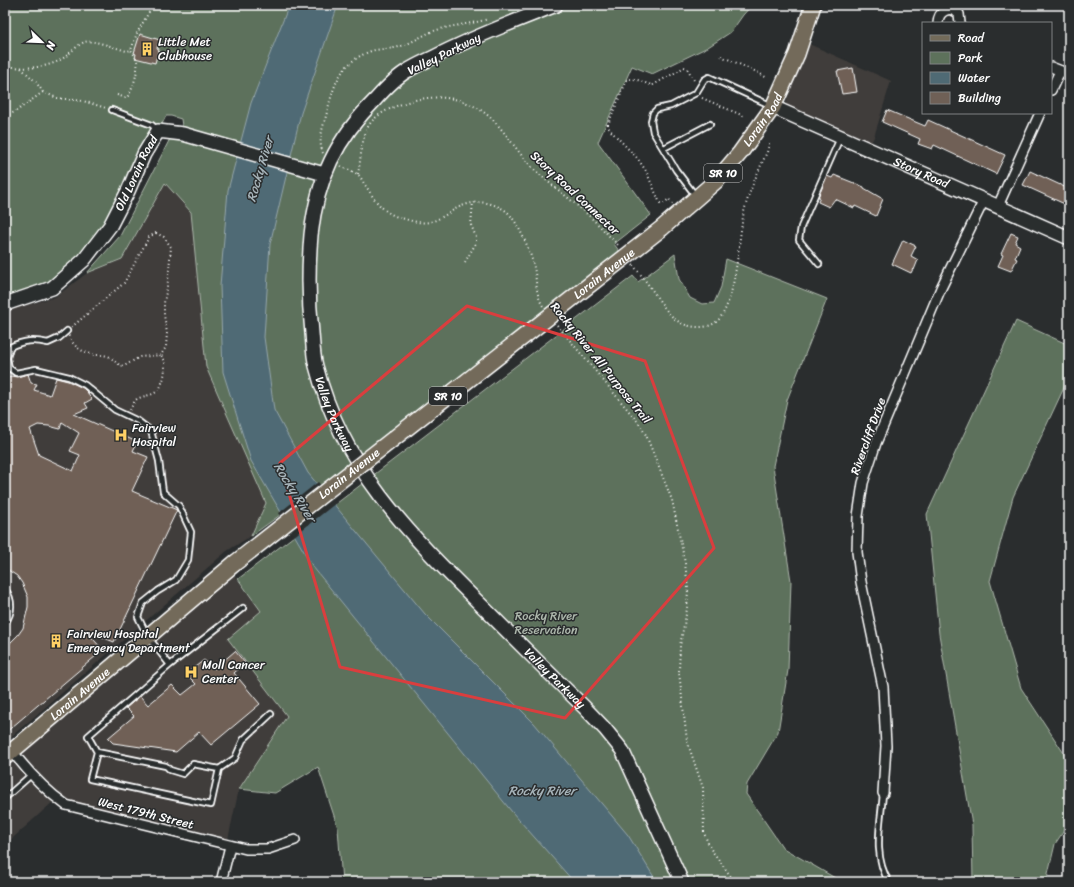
<svg xmlns="http://www.w3.org/2000/svg" width="1074" height="887" viewBox="0 0 1074 887" font-family="Sriracha,sans-serif">
	<style>
		.built { fill: #3f3c3a }
		.green { fill: #5d715b; stroke: #aeb8ad }
		.water { fill: #4f6a74; stroke: #95a6ac }
		.pier { fill: #2a2d2e }
		.building { fill: #6f6056; stroke: #fff; fill-rule: evenodd }
		.lines { fill: none; stroke-linecap: round; stroke-linejoin: round }
		.lane-casing { stroke: #fff; stroke-width: 8 }
		.street-casing { stroke: #fff; stroke-width: 12 }
		.secondary-casing { stroke: #fff; stroke-width: 16 }
		.primary-casing { stroke: #fff; stroke-width: 18 }
		.path { stroke: #fff; stroke-width: 2; stroke-dasharray: 1 3; stroke-linecap: butt }
		.lane { stroke: #2a2d2e; stroke-width: 4.5 }
		.street { stroke: #2a2d2e; stroke-width: 9 }
		.secondary { stroke: #2a2d2e; stroke-width: 13 }
		.primary { stroke: #736b5a; stroke-width: 15 }
		.primary-bridge-casing { stroke: #fff; stroke-width: 18; stroke-linecap: butt }
		.primary-bridge { stroke: #736b5a; stroke-width: 15 }
		.marked { fill: none; stroke: #da3e3e; stroke-width: 3; stroke-linejoin: round }
		.labels { text-anchor: middle; dominant-baseline: central; stroke-width: 3; stroke-linejoin: round; paint-order: stroke }
		.shield { fill: #2a2d2e; stroke: #bfc0c0; stroke-width: 1 }
		.shield-label { font-size: 11px; font-weight: bold; fill: #fff }
		.poi-label { font-size: 12px; fill: #fff; stroke: #2a2d2e; text-anchor: start }
		.street-label { font-size: 12px; fill: #fff; stroke: #2a2d2e }
		.park-label { font-size: 12px; fill: #aeb8ad; stroke: #2a2d2e }
		.water-label { font-size: 13px; font-style: italic; fill: #a7b4ba; stroke: #2a2d2e }
	</style>
	<rect width="100%" height="100%" fill="#2a2d2e"/>
	<filter id="ink" filterUnits="userSpaceOnUse"><feTurbulence type="fractalNoise" baseFrequency=".025" numOctaves="2"/><feDisplacementMap in="SourceGraphic" scale="8" xChannelSelector="R" yChannelSelector="G"/><feConvolveMatrix kernelMatrix="1 2 1 2 8 2 1 2 1" color-interpolation-filters="sRGB"/></filter>
	<g filter="url(#ink)">
		<path class="built" d="M807 43 891 81 874 137 870 145 785 106Z
			M165 183 191 212 206 367 266 503 251 536 227 551 5 742V311L55 297 87 273 122 259Z
			M230 570 261 611 229 639 287 716 239 789 227 844 54 801 5 845V760Z"/>
		<path class="green" d="M5 5H752L743 15 731 32 708 47 652 74 632 66 598 142 651 215 614 244 628 263 251 536 266 503 206 367 191 212 165 183 122 259 87 273 120 236 174 131 183 133 181 119 171 116H166L109 229 53 291 5 302Z
			M675 254 679 279 690 298 702 304 714 303 721 287 726 259 827 299 787 400 773 466 791 581 788 670 778 732 747 784 746 794 783 848 842 882H342L338 828 318 767 275 793 239 789 287 716 228 639 261 611 238 579 633 276 638 282Z
			M1016 321 1069 345V377L1013 497 990 581 1021 688 1069 761V823L1055 844 1046 882H973L972 825 939 634 927 514Z"/>
		<path class="water" d="M289 5H338L301 113 270 244 264 337 274 410 308 473 425 614 534 723 628 835 657 882H574L512 812 313 567 251 461 223 372 220 286 228 190 251 103Z"/>
		<path class="pier" d="M318 482 336 503 293 537 279 513Z"/>
		<path class="building" d="M140 34 160 40 157 48 159 49 155 63 135 58 136 54 134 53Z
			M853 68 857 92 842 94 837 71Z
			M887 110 925 126 928 120 1005 155 996 174 934 145 932 149 918 144 920 139 882 122Z
			M1030 171 1069 189V206L1023 185Z
			M834 175 864 187V188L883 199 876 216 855 206 854 208 835 199 829 207 818 202 820 197H818L827 176 832 178Z
			M1011 233 1018 236 1015 243 1020 246 1015 258 1017 259 1011 271 998 266 1003 255 1001 254Z
			M903 240 916 246 911 256 918 260 914 270 913 269 911 273 892 264Z
			M28 374 31 383 37 384 34 390 50 395 56 378 68 381 83 388 88 393 89 396 92 399 85 403 88 408 74 414 137 442 133 451 148 457 132 491 177 510 114 642 85 630 103 650 5 733V648L18 635 23 628 28 607V597L22 583 17 576 5 568V380L11 376 17 377ZM62 422 79 433 70 451 80 455 73 471 39 455 30 429 38 425 49 426 60 429Z
			M235 651 245 663 234 673 260 704 211 745 199 732 176 752 113 743 108 738 134 716 126 708 140 696 148 705 172 685 182 695 196 684 186 674 204 660 214 669Z"/>
		<g class="lines">
			<g class="lane-casing">
				<path id="lane" d="M112 110 152 125 157 130
					M664 148 710 124
					M695 195 676 170 653 132 651 121 653 113 657 109 671 106 696 93 704 80 709 77 772 106
					M819 264 799 240 801 227 840 138
					M67 331 59 338 48 343C34 340 24 340 10 347L7 358 9 368 16 373 36 369 69 377 85 385 115 410 138 421 151 431 159 461 163 492 179 506 191 532 188 560 176 580 158 591 143 603 138 617 148 637 170 665
					M5 589C13 599 13 613 5 623
					M243 608 170 665 88 736 97 752 90 779 211 805 219 769 235 758 243 740 271 714
					M97 752 166 766 170 770 183 774 193 764 219 769
					M883 793C881 823 872 855 889 882
					M5 798 31 775"/>
			</g>
			<g class="street-casing">
				<path id="street" d="M938 23C938 11 950 5 959 14L960 23
					M1051 67 1069 74
					M1051 90 1060 71
					M998 206 1040 113
					M12 751C28 772 45 790 66 805L246 849H268L295 840
					M883 793 886 746 883 687 861 582 857 552 858 516 863 483 876 443 941 288 984 200
					M221 882 230 846"/>
			</g>
			<g class="secondary-casing">
				<g id="secondary">
					<path id="s1" d="M556 5C516 21 475 36 436 56 426 61 416 65 407 71 395 78 385 89 376 99 336 139 317 179 311 235 308 270 308 298 312 333 313 344 313 355 316 366 342 467 408 533 481 605 515 639 549 673 584 707L605 729 622 750 682 882"/>
					<path id="s2" d="M773 107 1069 238"/>
					<path id="s3" d="M5 304 52 288 84 260 110 226 128 191 144 154 158 131 183 134 324 174"/>
				</g>
			</g>
			<g class="primary-casing">
				<g id="primary">
					<path id="s4" d="M662 228 717 180 740 153 773 107 797 54 813 5"/>
					<path id="s5" d="M5 757 235 563"/>
				</g>
			</g>
			<path class="path" d="M721 56 759 73 767 78
				M5 66C25 69 48 69 65 57 70 53 80 43 85 42 93 39 118 49 127 51L131 50 137 33 153 5
				M21 68 35 81 43 92 57 98 83 101 106 108
				M117 95 126 98C132 94 139 69 137 61 136 57 133 53 131 50
				M702 98 746 117
				M5 116 15 112 43 92
				M323 153C317 140 324 125 327 112 335 82 340 63 371 51 381 48 392 50 401 46 412 43 421 36 431 32 449 25 469 25 488 19
				M341 166C346 169 353 171 357 174 361 176 363 183 366 186 374 199 382 212 398 217 408 220 420 224 430 222 438 220 445 215 452 211 470 200 488 199 506 211 517 219 532 254 534 268 537 280 535 294 543 306
				M358 174C361 159 361 141 368 127 373 117 385 111 394 107 422 95 453 93 479 109 502 123 515 151 534 169 549 184 566 195 581 209 595 220 607 234 620 247
				M672 204 669 199 663 204 660 203 646 171 638 159 611 131 608 127V124L627 80C635 76 644 84 653 85L678 71 684 67 687 68 695 82
				M156 233 164 237 171 247 168 281 164 303V315L167 333 166 347 161 355 140 357 124 366C115 364 113 358 108 356 103 355 99 355 95 355 79 351 72 346 67 331L124 283 149 237Z
				M465 262 476 243V237L471 225 473 202
				M633 265C639 272 645 280 650 287 658 298 665 311 676 320 683 325 691 327 699 327 705 327 711 326 716 322 737 305 738 238 744 212 749 191 758 172 767 152L769 145V142
				M557 325 638 422 646 435 672 500 685 563 688 588 687 609 680 646 679 672 687 741 703 788 704 833 710 848 735 882
				M130 410C132 406 135 399 139 398 149 394 158 396 162 383 165 376 165 368 165 361L161 355"/>
			<use href="#lane" class="lane"/>
			<use href="#street" class="street"/>
			<use href="#secondary" class="secondary"/>
			<use href="#primary" class="primary"/>
			<g class="primary-bridge-casing">
				<g id="primary-bridge">
					<path id="s6" d="M235 563 662 228"/>
				</g>
			</g>
			<use href="#primary-bridge" class="primary-bridge"/>
		</g>
	</g>
	<path class="marked" d="M467 306 645 361 714 548 565 718 340 667 280 463Z"/>
	<defs>
		<g id="building-bare" transform="scale(1.08)"><path d="M-4-6H4V6H1V3H-1V6H-4ZM-2.5-4.3h1.7v1.8h-1.7ZM.8-4.3h1.7v1.8H.8ZM-2.5-1h1.7V.8h-1.7ZM.8-1h1.7V.8H.8Z" fill="#ffd166" stroke="#2a2d2e" stroke-width="2.5" paint-order="stroke"/></g>
		<g id="hospital-bare" transform="scale(1.08)"><path d="M-5-5h3v3.5h4V-5h3V5h-3V1.5h-4V5h-3Z" fill="#ffd166" stroke="#2a2d2e" stroke-width="2.5" paint-order="stroke"/></g>
	</defs>
	<g fill-rule="evenodd">
		<use href="#building-bare" x="147" y="49"/>
		<use href="#hospital-bare" x="121" y="435"/>
		<use href="#building-bare" x="56" y="641"/>
		<use href="#hospital-bare" x="191" y="672"/>
	</g>
	<g class="labels">
		<g class="shield">
			<rect x="704" y="164" width="38" height="18" rx="3"/>
			<rect x="429" y="387" width="38" height="18" rx="3"/>
		</g>
		<g class="shield-label">
			<text x="723" y="173">SR 10</text>
			<text x="448" y="396">SR 10</text>
		</g>
		<g class="poi-label">
			<text x="158" y="42">Little Met<tspan x="158" dy="14">Clubhouse</tspan></text>
			<text x="132" y="428">Fairview<tspan x="132" dy="14">Hospital</tspan></text>
			<text x="67" y="634">Fairview Hospital<tspan x="67" dy="14">Emergency Department</tspan></text>
			<text x="202" y="665">Moll Cancer<tspan x="202" dy="14">Center</tspan></text>
		</g>
		<g class="street-label">
			<text transform="translate(444 54) rotate(-26)">Valley Parkway</text>
			<text stroke="none"><textPath href="#s4" startOffset="149">Lorain Road</textPath></text>
			<text stroke="none"><textPath href="#s2" startOffset="162">Story Road</textPath></text>
			<text stroke="none"><textPath href="#s3" startOffset="194">Old Lorain Road</textPath></text>
			<text transform="translate(575 193) rotate(43)">Story Road Connector</text>
			<text stroke="none"><textPath href="#s6" startOffset="469">Lorain Avenue</textPath></text>
			<text transform="translate(601 363) rotate(51)">Rocky River All Purpose Trail</text>
			<text stroke="none"><textPath href="#s1" startOffset="542">Valley Parkway</textPath></text>
			<text transform="translate(868 436) rotate(-70)">Rivercliff Drive</text>
			<text stroke="none"><textPath href="#s6" startOffset="145">Lorain Avenue</textPath></text>
			<text stroke="none"><textPath href="#s1" startOffset="889">Valley Parkway</textPath></text>
			<text stroke="none"><textPath href="#s5" startOffset="98">Lorain Avenue</textPath></text>
			<text transform="translate(146 813) rotate(14)">West 179th Street</text>
		</g>
		<g class="park-label">
			<text x="546" y="616">Rocky River<tspan x="546" dy="14">Reservation</tspan></text>
		</g>
		<g class="water-label">
			<text transform="translate(260 169) rotate(-74)">Rocky River</text>
			<text transform="translate(295 492) rotate(58)">Rocky River</text>
			<text x="542" y="790">Rocky River</text>
		</g>
	</g>
	<rect width="1074" height="887" fill="none" stroke="#2a2d2e" stroke-width="20"/>
	<rect x="10" y="10" width="1054" height="867" fill="none" stroke="#fff" stroke-width="1.5" filter="url(#ink)"/>
	<rect x="922" y="22" width="130" height="92" fill="#2a2d2e" stroke="#7f8182"/>
	<rect x="930" y="35" width="20" height="6" fill="#736b5a" stroke="#7f8182"/>
	<text x="958" y="42" font-size="12" fill="#ffffff">Road</text>
	<rect x="930" y="52" width="20" height="12" fill="#5d715b" stroke="#7f8182"/>
	<text x="958" y="62" font-size="12" fill="#ffffff">Park</text>
	<rect x="930" y="72" width="20" height="12" fill="#4f6a74" stroke="#7f8182"/>
	<text x="958" y="82" font-size="12" fill="#ffffff">Water</text>
	<rect x="930" y="92" width="20" height="12" fill="#6f6056" stroke="#7f8182"/>
	<text x="958" y="102" font-size="12" fill="#ffffff">Building</text>
	<g transform="translate(42 42) rotate(113)" stroke="#2a2d2e" stroke-width="3" paint-order="stroke">
	<path d="M0-3L7 15L0 10L-7 15Z" fill="#ffffff"/>
	<text y="-6" font-size="11" font-weight="bold" text-anchor="middle" fill="#ffffff">N</text>
	</g>
</svg>
